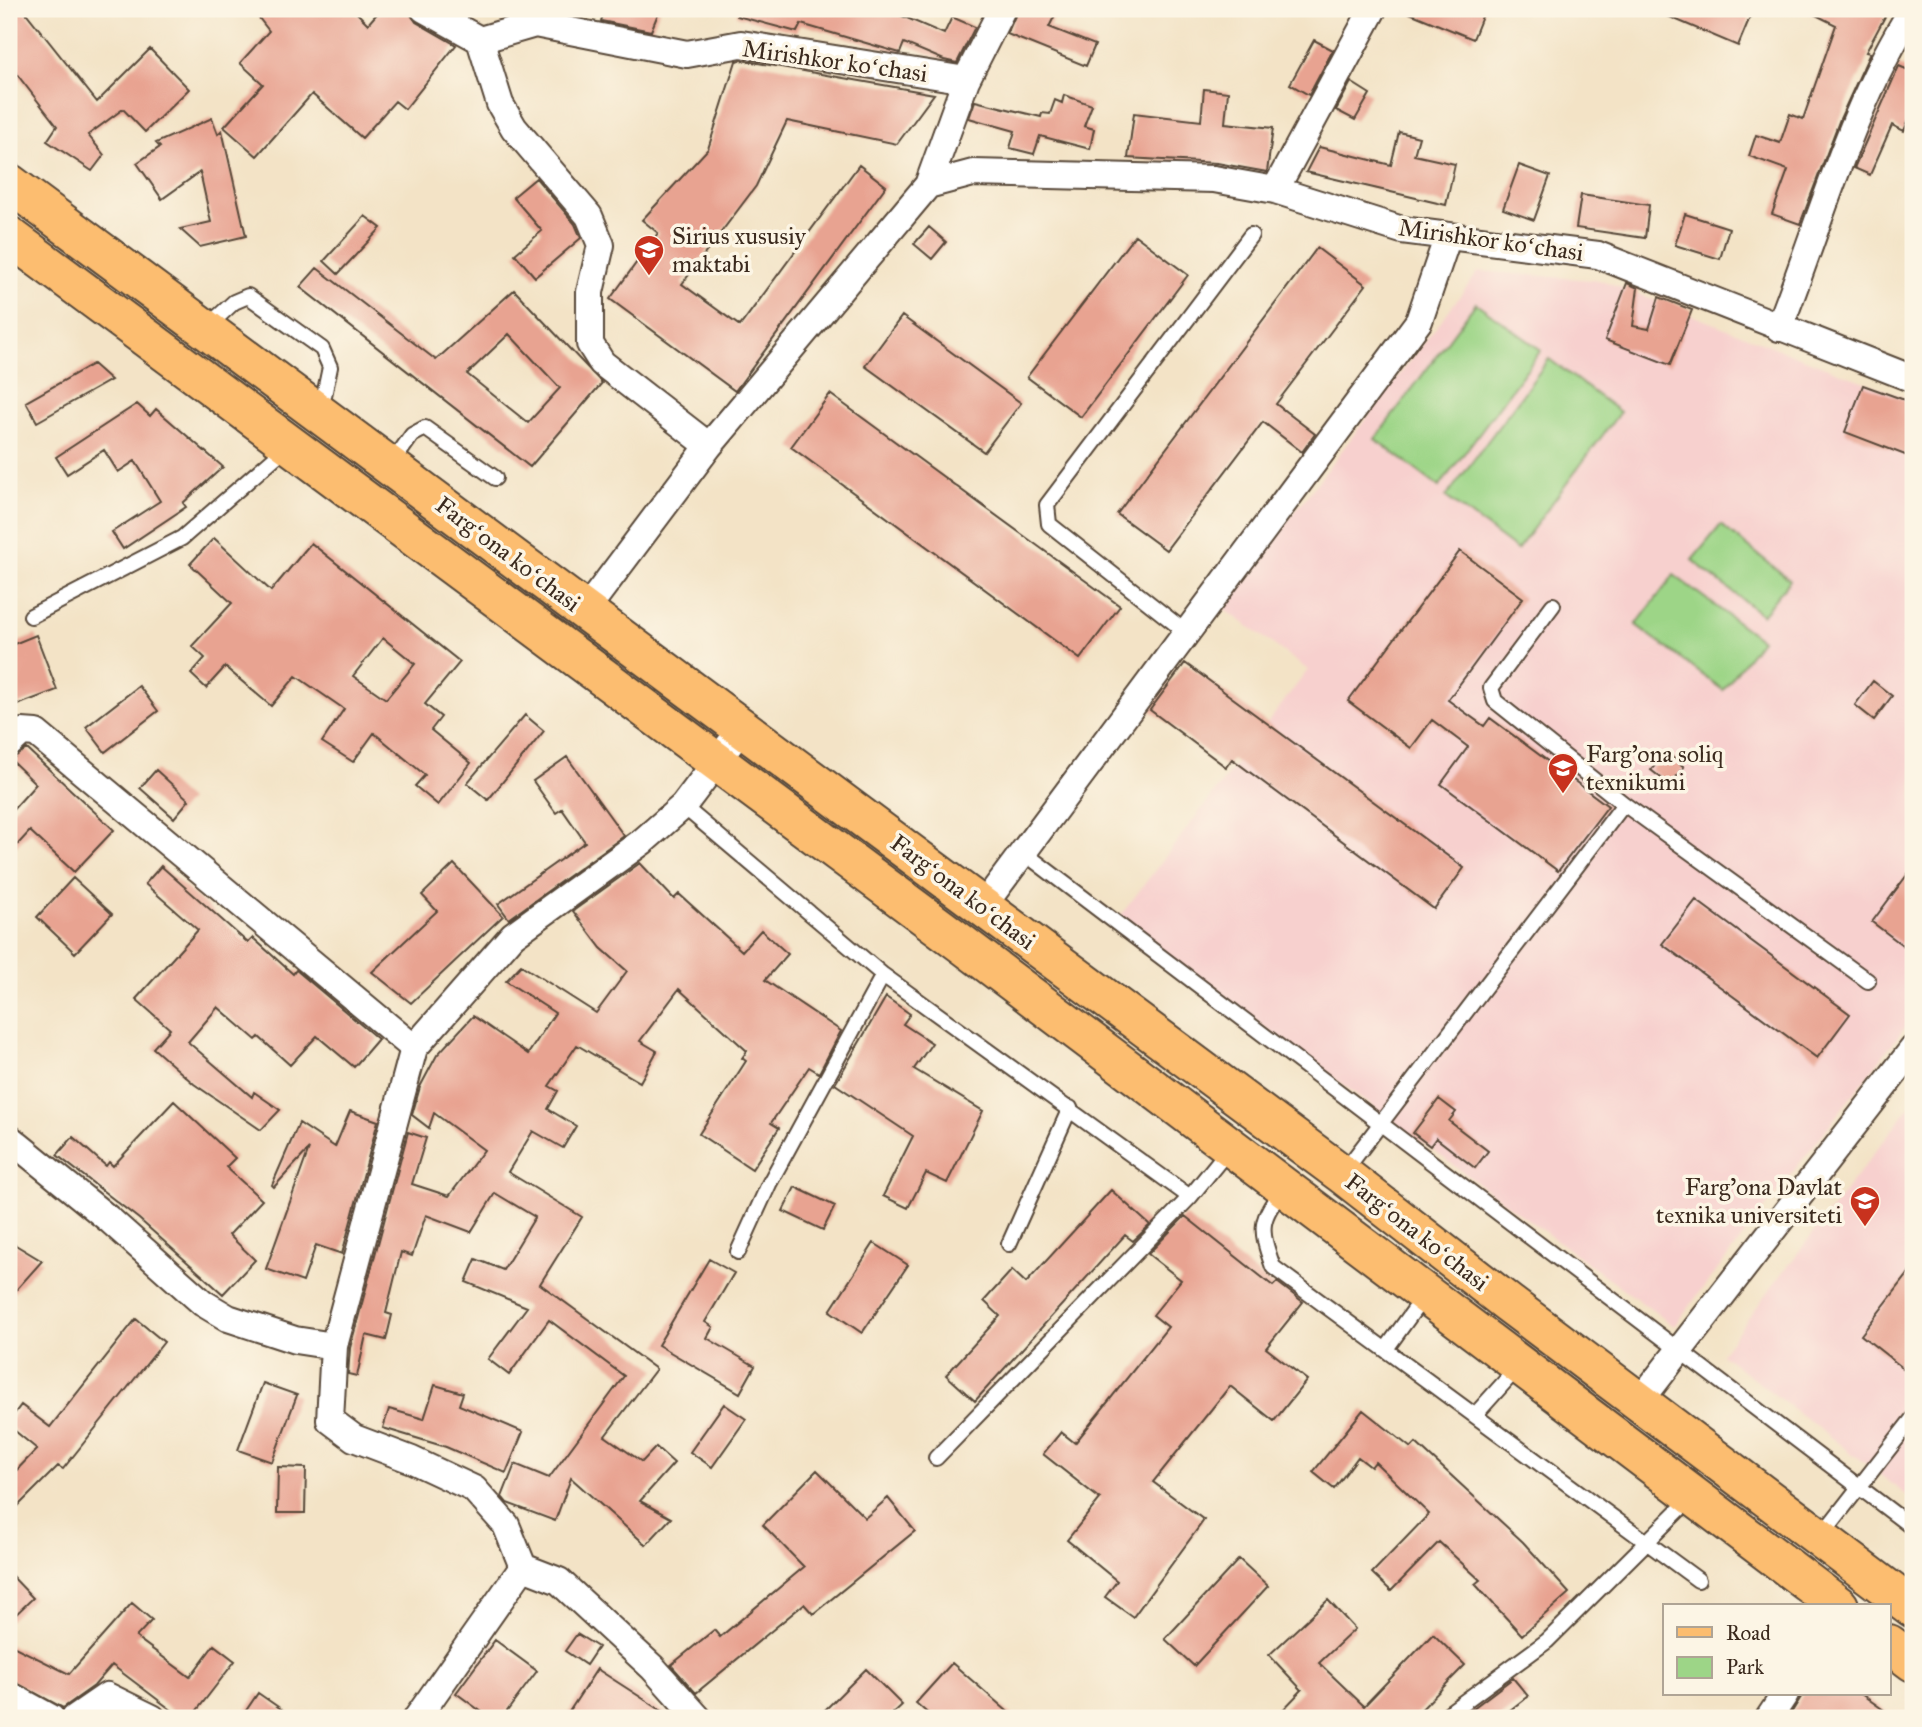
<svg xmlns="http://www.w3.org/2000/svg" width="1922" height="1727" viewBox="0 0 1922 1727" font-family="'IM FELL Great Primer',serif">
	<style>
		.built { fill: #f7d0ce }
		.green { fill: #9dd587; stroke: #6c8052; stroke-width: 2 }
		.building { fill: #e8a391; fill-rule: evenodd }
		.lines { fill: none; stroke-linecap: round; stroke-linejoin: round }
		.service-casing { stroke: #574637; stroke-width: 18 }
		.minor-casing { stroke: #574637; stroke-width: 30 }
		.primary-casing { stroke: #574637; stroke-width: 42 }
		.service { stroke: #fff; stroke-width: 14 }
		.minor { stroke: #fff; stroke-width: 26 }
		.primary { stroke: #fcbd6f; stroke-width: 38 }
		.labels { text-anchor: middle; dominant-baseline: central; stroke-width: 7; stroke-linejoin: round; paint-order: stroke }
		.street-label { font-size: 24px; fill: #3b2a1e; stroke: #fcf5e5 }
		.poi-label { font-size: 24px; fill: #3b2a1e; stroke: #fcf5e5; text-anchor: start }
	</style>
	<rect width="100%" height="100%" fill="#fcf5e5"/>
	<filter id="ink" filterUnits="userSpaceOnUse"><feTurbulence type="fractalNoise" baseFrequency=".0143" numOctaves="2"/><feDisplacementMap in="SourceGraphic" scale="14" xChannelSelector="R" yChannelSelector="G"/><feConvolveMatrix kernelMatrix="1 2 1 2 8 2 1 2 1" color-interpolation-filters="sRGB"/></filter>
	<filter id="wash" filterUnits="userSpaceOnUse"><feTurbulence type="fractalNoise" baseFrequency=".00686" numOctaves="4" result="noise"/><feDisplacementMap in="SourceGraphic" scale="28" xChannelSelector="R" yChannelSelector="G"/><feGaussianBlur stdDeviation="1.57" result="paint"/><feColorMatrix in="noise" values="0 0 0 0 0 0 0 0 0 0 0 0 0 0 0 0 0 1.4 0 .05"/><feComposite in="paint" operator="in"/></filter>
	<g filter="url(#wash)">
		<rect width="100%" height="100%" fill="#f3e3c6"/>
		<path class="built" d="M1479 271 1604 281 1913 401V1017L1674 1326 1117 920 1308 670 1222 607Z
			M1913 1102V1500L1721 1354Z"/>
		<path class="green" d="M1476 303 1541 350 1439 487 1375 439Z
			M1549 359 1620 412 1517 550 1446 497Z
			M1721 525 1790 580 1762 615 1692 560Z
			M1674 575 1761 640 1723 690 1636 625Z"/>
		<g id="blocks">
			<path class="building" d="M9 9H23L97 102 150 49 189 89 145 132 123 109 88 135 104 155 92 171 47 141 57 126 9 64Z
				M252 9H353L368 24 381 9H408L416 22 456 45 405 109 395 101 362 138 312 94 257 156 224 127 263 84 240 63 269 31Z
				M605 9H660L651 31 601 21Z
				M738 9H886L944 34 952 17 975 27 957 63 944 60 904 43 900 53 801 24 797 32 737 16Z
				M1018 9H1058L1049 27 1095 45 1086 66 1007 34Z
				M1400 9H1485L1473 39Z
				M1651 9H1730L1750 17 1738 46Z
				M1804 9H1889L1866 52 1870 53 1840 119 1800 224 1772 214 1788 170 1749 156 1756 135 1780 143 1790 114 1803 119 1836 25Z
				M1314 40 1333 50 1309 95 1290 84Z
				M741 60 934 94 897 144 787 121 756 186 682 284 740 326 859 165 886 186 735 391 610 299 658 233 642 220 708 149 736 61Z
				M1899 66 1913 72V110L1904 131 1892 125 1870 175 1854 168Z
				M1351 82 1370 94 1355 120 1336 110Z
				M1204 89 1228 92 1225 123 1273 128 1267 172 1217 163 1128 158 1134 113 1201 121Z
				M1064 95 1092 105 1084 126 1094 129 1090 149 1040 136 1034 154 1010 148 1015 131 969 118 975 101 1041 117 1042 113 1050 114 1055 100 1062 103Z
				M212 118 218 134 222 130 246 236 200 247 180 229 211 222 200 172 162 199 137 163 160 147 156 143Z
				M1399 132 1419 137 1414 155 1455 164 1446 205 1306 172 1319 147 1391 165Z
				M1519 165 1550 176 1534 220 1503 209Z
				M536 178 575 224 581 238 535 277 515 254 542 231 513 197Z
				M1581 195 1649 205 1645 238 1576 228Z
				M1685 214 1729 228 1720 259 1675 245Z
				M365 216 381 228 338 274 324 261Z
				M929 227 946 242 932 259 914 244Z
				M1135 235 1188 275 1081 417 1027 377Z
				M1317 248 1366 285 1276 404 1315 434 1302 452 1263 422 1166 550 1117 514Z
				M317 268 436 360 514 290 602 383 530 467 300 287ZM509 334 560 388 528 423 467 374Z
				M1627 283 1638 288 1633 326 1649 329 1659 297 1692 310 1670 365 1605 340Z
				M902 316 1021 403 984 452 865 366Z
				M93 364 111 380 37 422 26 402Z
				M1863 385 1913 403V458L1845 432Z
				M830 394 1120 606 1080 659 791 447Z
				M137 404 150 416 156 409 223 467 183 503 186 507 123 549 112 532 160 501 135 461 118 472 104 450 67 474 56 457Z
				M214 538 271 591 311 543 460 662 425 704 441 717 431 730 471 763 438 805 415 786 425 775 374 733 353 762 322 742 344 709 296 676 271 706 225 667 206 688 191 674 205 658 192 646 232 603 190 564ZM383 638 415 664 386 699 353 676Z
				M1460 551 1523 598 1448 700 1484 726 1490 718 1608 806 1558 871 1441 784 1468 747 1432 720 1411 748 1348 701Z
				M36 635 57 690 9 708V646Z
				M1185 663 1464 868 1434 909 1232 759 1226 767 1150 710Z
				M1873 681 1892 696 1874 720 1855 705Z
				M139 686 158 711 105 752 86 727Z
				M525 715 544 731 488 800 467 783Z
				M27 749 114 830 74 872 30 831 9 854V814L36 784 10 759Z
				M1666 752 1684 767 1670 785 1651 770Z
				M567 757 624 836 509 919 498 904 585 842 562 809 556 813 533 781Z
				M156 770 189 800 174 818 140 788Z
				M640 863 674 899 679 894 742 951 761 930 788 954 765 980 841 1031 819 1073 809 1067 771 1123 779 1128 752 1169 699 1134 746 1061 742 1058 747 1051 679 989 640 1041 657 1051 640 1082 577 1045 549 1086 558 1091 548 1109 576 1126 563 1148 533 1131 508 1172 582 1217 540 1284 656 1369 605 1436 642 1462 656 1447 674 1463 640 1501 671 1518 646 1545 571 1478 555 1521 507 1503 502 1497 515 1464 549 1478 624 1376 549 1320 509 1375 488 1359 527 1307 466 1282 476 1259 503 1270 535 1217 495 1193 471 1232 426 1215 412 1256 401 1252 386 1313 392 1315 386 1340 366 1335 357 1376 348 1374 350 1348 408 1132 426 1138 412 1184 449 1196 484 1150 434 1113 429 1128 412 1115 420 1087 437 1055 473 1016 528 1054 555 1013 506 981 521 965 596 1013 627 971 601 948 573 911Z
				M454 864 503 916 411 1003 372 972 437 911 422 895Z
				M161 866 248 943 253 938 293 974 296 970 378 1039 354 1067 317 1036 290 1065 259 1037 256 1040 218 1007 188 1042 252 1097 254 1092 280 1110 261 1130 194 1084 153 1048 170 1029 136 999 198 930 145 884Z
				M1913 867V953L1872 922Z
				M73 878 112 914 75 953 37 917Z
				M1696 900 1850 1014 1817 1058 1662 944Z
				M886 997 910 1014 903 1024 932 1043 914 1069 983 1111 947 1183 926 1173 908 1208 883 1196 913 1136 835 1084Z
				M1439 1099 1456 1112 1449 1121 1488 1151 1475 1168 1436 1138 1430 1146 1413 1133Z
				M174 1101 235 1158 226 1167 262 1200 229 1235 255 1260 223 1294 139 1219 57 1155 73 1137 106 1166 109 1162 113 1166Z
				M350 1111 378 1121 342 1254 316 1245 303 1282 266 1269 309 1149 274 1187 272 1185 299 1123 335 1147Z
				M795 1187 835 1206 823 1230 783 1211Z
				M1111 1190 1150 1225 1133 1241 1125 1235 975 1401 946 1375 1000 1316 984 1301 1012 1270 1026 1283Z
				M1185 1216 1273 1286 1277 1282 1303 1302 1266 1348 1307 1380 1274 1421 1230 1386 1153 1482 1204 1520 1133 1617 1105 1597 1117 1581 1067 1540 1100 1499 1043 1454 1061 1432 1075 1443 1168 1327 1153 1315 1181 1280 1148 1254Z
				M9 1241 42 1261 9 1298Z
				M874 1243 908 1265 862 1333 830 1311Z
				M709 1259 734 1273 705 1322 713 1327 707 1338 755 1366 740 1393 658 1345Z
				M1913 1268V1376L1861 1335Z
				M136 1319 164 1342 63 1469 58 1466 9 1515V1478L37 1449 9 1426V1421L21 1405 50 1427Z
				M263 1383 297 1395 272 1462 238 1450Z
				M435 1385 463 1393 459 1405 523 1432 506 1473 446 1447 383 1428 389 1409 424 1419Z
				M724 1404 746 1419 712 1467 690 1452Z
				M1363 1410 1411 1448 1416 1443 1523 1542 1569 1593 1522 1635 1475 1584 1480 1580 1439 1542 1391 1591 1372 1573 1429 1514 1375 1462 1371 1467 1358 1457 1334 1489 1313 1472Z
				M278 1467 306 1468 305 1513H277Z
				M817 1470 865 1518 888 1498 915 1531 813 1614 804 1604 696 1693 671 1665 714 1630 720 1637 804 1567 763 1525Z
				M1239 1559 1268 1586 1194 1666 1165 1639Z
				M9 1573 33 1598 9 1621Z
				M1328 1600 1355 1629 1319 1663 1364 1706 1433 1634 1465 1665 1413 1718H1275L1302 1690 1269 1655Z
				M132 1603 152 1620 136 1637 190 1677 214 1645 235 1661 191 1718H182L112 1665 94 1686 63 1708 9 1679V1644L69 1674Z
				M577 1634 598 1647 586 1665 565 1651Z
				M495 1640 537 1671 502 1718H490L456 1693Z
				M952 1663 1015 1718H933L916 1703Z
				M597 1669 673 1718H565Z
				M866 1669 902 1705 888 1718H817Z
				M1513 1678 1528 1696 1500 1718H1460Z
				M258 1693 294 1718H241Z
				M1803 1694H1861L1895 1718H1788Z"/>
		</g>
	</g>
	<g filter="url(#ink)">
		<use href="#blocks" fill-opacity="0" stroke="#574637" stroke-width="2"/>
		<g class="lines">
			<g class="service-casing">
				<path id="service" d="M207 327 234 302 248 296 322 349 330 367 321 410
					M390 466 412 435 425 428 495 478
					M1553 605 1491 688 1495 701 1624 804 1868 981
					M31 616 182 538 289 445
					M1187 633 1049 524 1047 505 1251 235
					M683 806 883 975 769 1184 738 1252
					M1023 852 1913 1528
					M883 975 1190 1197 936 1458
					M1343 1173 1624 804
					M1284 1188C1259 1221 1259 1227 1273 1267L1698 1580
					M1190 1197 1229 1149
					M1009 1244 1070 1108
					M1386 1349 1425 1295
					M1475 1415 1519 1366
					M1821 1536 1913 1418
					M1442 1718 1547 1641 1692 1497"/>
			</g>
			<g class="minor-casing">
				<path id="minor" d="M424 9 480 40 535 24 687 54 741 44 966 80
					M480 40 500 104 514 128 589 216 601 245 590 292V344L602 363 709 446
					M928 185 973 173 1214 179 1275 190 1402 230 1598 255 1913 379
					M1275 190 1373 9
					M1779 328C1821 221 1851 106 1913 9
					M585 611 709 446 928 185 966 80 1002 9
					M9 744 22 732 36 733 414 1048
					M983 906 1419 321 1448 236
					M9 1138 111 1221 203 1303 228 1318 295 1340 334 1346 414 1048 513 935 643 841 683 806 742 728
					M334 1346 330 1420 354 1438 412 1460 474 1489 506 1525 523 1567 417 1718
					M1640 1401 1913 1049
					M523 1567 559 1581 653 1668 698 1718
					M9 1695 51 1718
					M75 1718 107 1696 152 1718
					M1769 1718 1785 1694"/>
			</g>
			<g class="primary-casing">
				<path id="primary" d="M9 183 1342 1174 1508 1303 1913 1608
					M9 236 962 944 1839 1606
					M1889 1644 1913 1662"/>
			</g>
			<use href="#service" class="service"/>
			<use href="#minor" class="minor"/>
			<use href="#primary" class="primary"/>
		</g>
	</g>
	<defs>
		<g id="school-pin" transform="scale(1.575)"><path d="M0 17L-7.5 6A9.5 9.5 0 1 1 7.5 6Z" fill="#c8321e" stroke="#fcf5e5"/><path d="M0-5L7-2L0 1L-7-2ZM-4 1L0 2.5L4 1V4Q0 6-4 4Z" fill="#fff"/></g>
		<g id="university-pin" transform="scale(1.575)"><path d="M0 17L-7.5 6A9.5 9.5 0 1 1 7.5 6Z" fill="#c8321e" stroke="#fcf5e5"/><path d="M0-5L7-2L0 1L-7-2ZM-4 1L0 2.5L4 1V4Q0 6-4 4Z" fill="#fff"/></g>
	</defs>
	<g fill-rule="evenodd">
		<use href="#school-pin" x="649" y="250"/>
		<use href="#university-pin" x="1563" y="768"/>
		<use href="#university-pin" x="1865" y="1201"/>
	</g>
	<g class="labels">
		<g class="street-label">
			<text transform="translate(835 61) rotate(8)">Mirishkor koʻchasi</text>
			<text transform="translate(1491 240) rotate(8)">Mirishkor koʻchasi</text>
			<text transform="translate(508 554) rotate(37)">Fargʻona koʻchasi</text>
			<text transform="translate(963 892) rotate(37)">Fargʻona koʻchasi</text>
			<text transform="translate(1417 1232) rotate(38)">Fargʻona koʻchasi</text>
		</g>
		<g class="poi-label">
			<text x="672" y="236">Sirius xususiy<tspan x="672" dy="28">maktabi</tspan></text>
			<text x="1586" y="754">Farg'ona soliq<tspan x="1586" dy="28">texnikumi</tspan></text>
			<text x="1842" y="1187" text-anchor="end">Farg'ona Davlat<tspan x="1842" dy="28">texnika universiteti</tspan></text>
		</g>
	</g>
	<rect width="1922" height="1727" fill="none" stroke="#fcf5e5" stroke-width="35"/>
	<rect x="1663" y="1604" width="228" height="91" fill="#fcf5e5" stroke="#afa495" stroke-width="2"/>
	<rect x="1677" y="1627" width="35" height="10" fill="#fcbd6f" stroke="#afa495" stroke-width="2"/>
	<text x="1726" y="1640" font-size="21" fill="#3b2a1e">Road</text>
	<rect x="1677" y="1657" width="35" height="21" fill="#9dd587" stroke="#afa495" stroke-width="2"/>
	<text x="1726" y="1674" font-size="21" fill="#3b2a1e">Park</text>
</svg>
